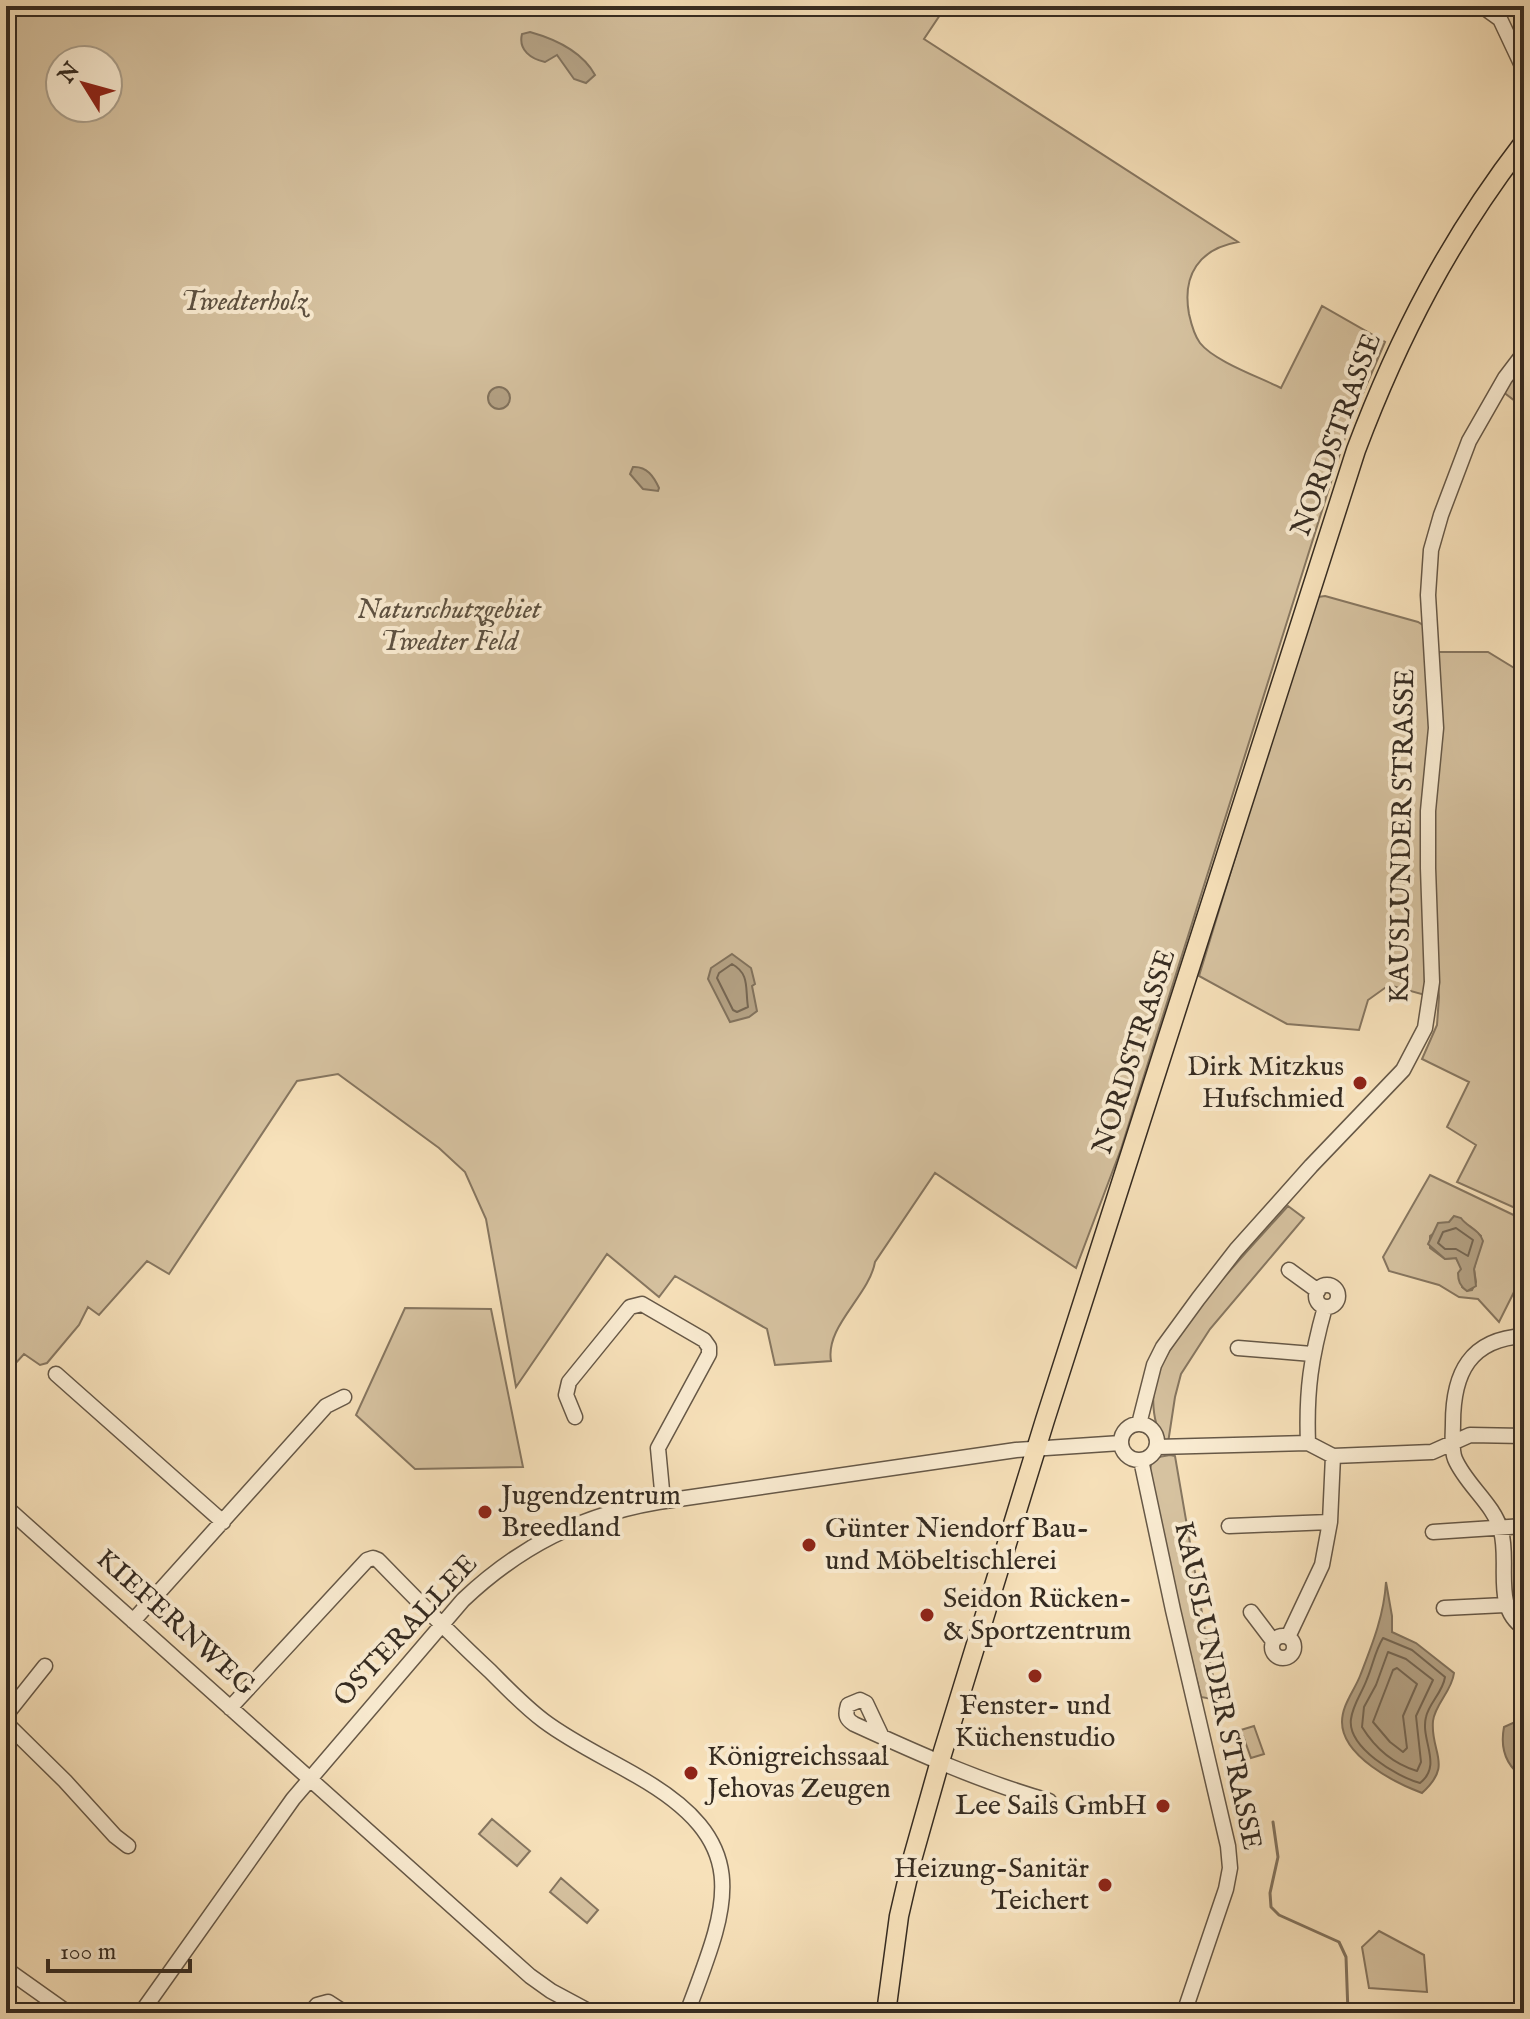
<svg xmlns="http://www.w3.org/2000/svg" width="1530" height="2019" viewBox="0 0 1530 2019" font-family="'IM FELL English',serif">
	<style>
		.green { fill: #d6c2a0; stroke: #867660; stroke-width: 2; fill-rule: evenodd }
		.water { fill: #b5a386; stroke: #82735e; stroke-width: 2 }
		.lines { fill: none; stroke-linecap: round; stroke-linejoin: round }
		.shore { stroke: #756754; stroke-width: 2 }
		.stream { stroke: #82735e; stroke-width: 3 }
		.minor-casing { stroke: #665847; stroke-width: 17 }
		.major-casing { stroke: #352b21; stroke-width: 21 }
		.minor { stroke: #faecd2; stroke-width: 14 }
		.major { stroke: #f7e1ba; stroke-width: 18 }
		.poi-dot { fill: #8f2418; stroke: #faecd2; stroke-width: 3 }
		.labels { text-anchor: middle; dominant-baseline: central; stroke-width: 8; stroke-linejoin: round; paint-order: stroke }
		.park-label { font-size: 28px; font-style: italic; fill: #5d5141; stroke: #faecd2 }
		.street-label { font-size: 28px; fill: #352b21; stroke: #faecd2 }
		.poi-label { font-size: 28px; fill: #352b21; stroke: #faecd2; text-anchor: start }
	</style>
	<rect width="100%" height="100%" fill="#f7e1ba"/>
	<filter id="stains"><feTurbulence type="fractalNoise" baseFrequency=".0025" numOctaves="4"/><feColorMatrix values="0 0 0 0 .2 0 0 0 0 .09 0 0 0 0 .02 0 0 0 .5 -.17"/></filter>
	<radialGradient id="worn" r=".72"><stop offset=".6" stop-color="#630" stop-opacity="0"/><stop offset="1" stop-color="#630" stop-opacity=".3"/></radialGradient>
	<path class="green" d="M6 6H946L924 39 1238 242C1199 249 1182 275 1189 314 1191 323 1194 335 1200 343 1214 361 1259 377 1281 388L1322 306 1385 342 1348 428 1121 1149 1076 1268 935 1173 875 1262C869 1296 825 1326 831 1361L775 1365 767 1329 675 1276 659 1297 607 1254 516 1387 486 1219 465 1172 439 1148 338 1074 297 1081 169 1274 147 1261 99 1315 88 1307 79 1325 47 1363 40 1365 24 1354 15 1364 6 1357ZM60 60H108V108H60Z
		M1524 363V408L1502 391Z
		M1524 560V663L1514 658Z
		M1325 596 1418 622 1426 627 1430 726 1423 870 1425 995 1389 985 1368 1000 1359 1030 1287 1024 1199 976 1313 602 1318 597Z
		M1437 652H1488L1524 674V1212L1457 1182 1476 1145 1447 1127 1469 1082 1422 1059 1437 1025 1439 997 1433 867Z
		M1430 1175 1524 1220V1272L1499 1322 1478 1299 1459 1297 1439 1285 1389 1271 1383 1257ZM1452 1220 1469 1226 1481 1236 1474 1269 1476 1282 1472 1290 1467 1291 1462 1287 1461 1267 1456 1258 1445 1259 1430 1248V1236Z
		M1288 1206 1304 1218 1210 1329 1181 1374 1175 1397 1168 1443C1150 1428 1150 1387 1160 1367 1193 1307 1243 1256 1288 1206Z
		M405 1308 491 1309 523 1467 415 1469 356 1415Z
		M1170 1455 1175 1456 1217 1700 1201 1697 1178 1605 1150 1469 1153 1458Z
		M1254 1726 1264 1754 1251 1758 1241 1730Z
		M492 1819 530 1851 517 1866 479 1834Z
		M561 1878 598 1910 587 1923 550 1892Z
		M1379 1931 1424 1955 1427 1992 1369 1988 1362 1947Z"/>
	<path class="water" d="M530 32C555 39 582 51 595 75L586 83 574 79 557 55 545 62C531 59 518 50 522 34Z
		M488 398a11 11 0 1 1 22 0a11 11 0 1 1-22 0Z
		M633 467C647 466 654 477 659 488L658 491 643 489 630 474Z
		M732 954 751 968 755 984 752 986 757 1011 749 1017 730 1022 708 979 711 968Z
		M1454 1216 1461 1218C1467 1227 1479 1229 1483 1241L1474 1269 1476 1286 1467 1291C1460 1286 1458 1281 1458 1273L1461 1269 1456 1258 1445 1259 1428 1244 1438 1223 1449 1222Z
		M1386 1582 1392 1616V1632L1416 1643 1454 1673C1452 1691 1435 1704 1433 1721 1430 1753 1454 1764 1422 1793 1395 1783 1342 1756 1342 1722 1342 1705 1354 1691 1360 1676 1372 1645 1384 1616 1386 1582Z
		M1515 1722 1524 1724V1778C1506 1766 1500 1748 1504 1727Z"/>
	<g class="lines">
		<path class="shore" d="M732 964C750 974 745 988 748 1007L737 1012 733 1010 717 978 719 973Z
			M1456 1228 1473 1240 1468 1256 1456 1249H1445L1438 1243 1443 1232Z
			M1383 1638 1412 1650 1445 1677C1443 1692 1429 1703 1426 1717 1420 1740 1443 1765 1420 1783 1397 1777 1347 1747 1351 1719 1353 1704 1362 1693 1367 1679 1373 1665 1375 1651 1383 1638Z
			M1388 1652 1406 1659 1433 1680 1416 1716 1421 1762 1417 1771C1394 1764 1375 1748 1362 1727L1364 1707 1376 1685Z
			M1397 1668 1417 1684 1403 1716 1407 1748 1403 1752 1390 1742 1373 1722 1393 1670Z"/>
		<path class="stream" d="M1273 1822 1278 1857 1270 1893 1271 1907 1279 1915 1339 1942 1346 1957 1348 2013"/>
		<g class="minor-casing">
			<path id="minor" d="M1482 6 1500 19 1524 70
				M1289 1270 1318 1291
				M1316 1296a11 11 0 1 1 22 0a11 11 0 1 1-22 0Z
				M1524 1336C1470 1339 1453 1373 1453 1423 1453 1434 1451 1450 1455 1459 1466 1485 1494 1504 1501 1531 1510 1563 1492 1607 1524 1628
				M1238 1348 1312 1354
				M56 1374 223 1522
				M575 1417 566 1395 569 1382 630 1307 642 1304 704 1340 709 1347V1354L658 1448 663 1501
				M1121 1442a18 18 0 1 1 36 0a18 18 0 1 1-36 0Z
				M1139 1424 1154 1365 1163 1347 1198 1299 1236 1250 1311 1166 1403 1070 1425 1028 1432 982 1428 868V811L1436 728 1428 595 1431 550 1441 515 1469 441 1505 378 1524 353
				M1308 1443C1306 1391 1311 1357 1325 1307
				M1157 1447 1308 1443 1333 1456 1432 1452 1470 1435 1524 1436
				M1141 1460 1173 1610 1228 1846 1230 1868 1226 1889 1184 2013
				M6 1507 530 1976 551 1991 592 2013
				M1229 1526 1330 1522
				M1433 1532 1524 1526
				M1444 1608 1505 1605
				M1251 1612 1273 1641
				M133 1621 326 1406 344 1397
				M1272 1647a11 11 0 1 1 22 0a11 11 0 1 1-22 0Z
				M1288 1637 1322 1565 1330 1522 1333 1456
				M230 1708 367 1560 373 1558 378 1560C415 1598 451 1635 490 1671 507 1688 524 1706 544 1721 572 1742 606 1758 637 1776 756 1844 728 1904 687 2013
				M6 1715 45 1666
				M6 1723 65 1781 115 1836 128 1846
				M882 1737 866 1703 860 1700 848 1705C845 1715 846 1719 854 1724 917 1753 982 1782 1049 1801
				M6 1969 68 2013
				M141 2013 293 1799 463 1600C519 1547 581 1515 658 1502L1016 1450 1121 1443
				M310 2013 317 2005 328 2002 345 2013
				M1046 2013H1058"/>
		</g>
		<g class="major-casing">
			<path id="major" d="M886 2013 899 1916 912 1860 940 1761 1045 1420 1356 450C1399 336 1450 238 1524 142"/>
		</g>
		<use href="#minor" class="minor"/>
		<use href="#major" class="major"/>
	</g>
	<g class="poi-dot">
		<circle cx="1360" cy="1083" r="8"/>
		<circle cx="485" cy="1512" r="8"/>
		<circle cx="809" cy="1545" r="8"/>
		<circle cx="927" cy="1615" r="8"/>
		<circle cx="1035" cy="1676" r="8"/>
		<circle cx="691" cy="1773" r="8"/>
		<circle cx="1163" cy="1806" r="8"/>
		<circle cx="1105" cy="1885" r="8"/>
	</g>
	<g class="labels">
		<g class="park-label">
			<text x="244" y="302">Twedterholz</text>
			<text x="449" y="610">Naturschutzgebiet<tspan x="449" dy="32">Twedter Feld</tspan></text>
		</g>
		<g class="street-label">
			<text transform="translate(1337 435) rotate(-70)">NORDSTRASSE</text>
			<text transform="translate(1403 836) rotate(-89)">KAUSLUNDER STRASSE</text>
			<text transform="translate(1135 1052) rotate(-72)">NORDSTRASSE</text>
			<text transform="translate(175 1623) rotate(42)">KIEFERNWEG</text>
			<text transform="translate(406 1631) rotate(-47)">OSTERALLEE</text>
			<text transform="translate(1217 1686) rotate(78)">KAUSLUNDER STRASSE</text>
		</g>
		<g class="poi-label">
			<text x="1344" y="1067" text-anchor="end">Dirk Mitzkus<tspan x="1344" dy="32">Hufschmied</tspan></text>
			<text x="501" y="1496">Jugendzentrum<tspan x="501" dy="32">Breedland</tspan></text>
			<text x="825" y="1529">Günter Niendorf Bau-<tspan x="825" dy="32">und Möbeltischlerei</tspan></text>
			<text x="943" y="1599">Seidon Rücken-<tspan x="943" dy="32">&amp; Sportzentrum</tspan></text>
			<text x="1035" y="1706" text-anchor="middle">Fenster- und<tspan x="1035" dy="32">Küchenstudio</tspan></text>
			<text x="707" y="1757">Königreichssaal<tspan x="707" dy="32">Jehovas Zeugen</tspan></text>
			<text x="1147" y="1806" text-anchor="end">Lee Sails GmbH</text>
			<text x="1089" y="1869" text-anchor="end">Heizung-Sanitär<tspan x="1089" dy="32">Teichert</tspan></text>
		</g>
	</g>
	<rect width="1530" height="2019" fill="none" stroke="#f7e1ba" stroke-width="32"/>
	<rect x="8" y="8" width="1514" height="2003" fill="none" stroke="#352b21" stroke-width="4"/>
	<rect x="16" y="16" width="1498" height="1987" fill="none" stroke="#352b21" stroke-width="2"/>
	<g transform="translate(84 84) rotate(307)"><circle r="38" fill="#faecd2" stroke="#ab9f8b" stroke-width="2"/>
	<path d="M0-6L14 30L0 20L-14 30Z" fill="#8f2418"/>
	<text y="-12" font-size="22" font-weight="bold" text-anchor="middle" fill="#352b21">N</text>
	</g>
	<path d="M48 1959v12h142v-12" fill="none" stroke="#352b21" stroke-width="4"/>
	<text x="60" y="1959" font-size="24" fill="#352b21" stroke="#faecd2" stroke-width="6" paint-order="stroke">100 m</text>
	<rect width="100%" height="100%" filter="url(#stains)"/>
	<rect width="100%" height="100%" fill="url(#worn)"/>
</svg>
